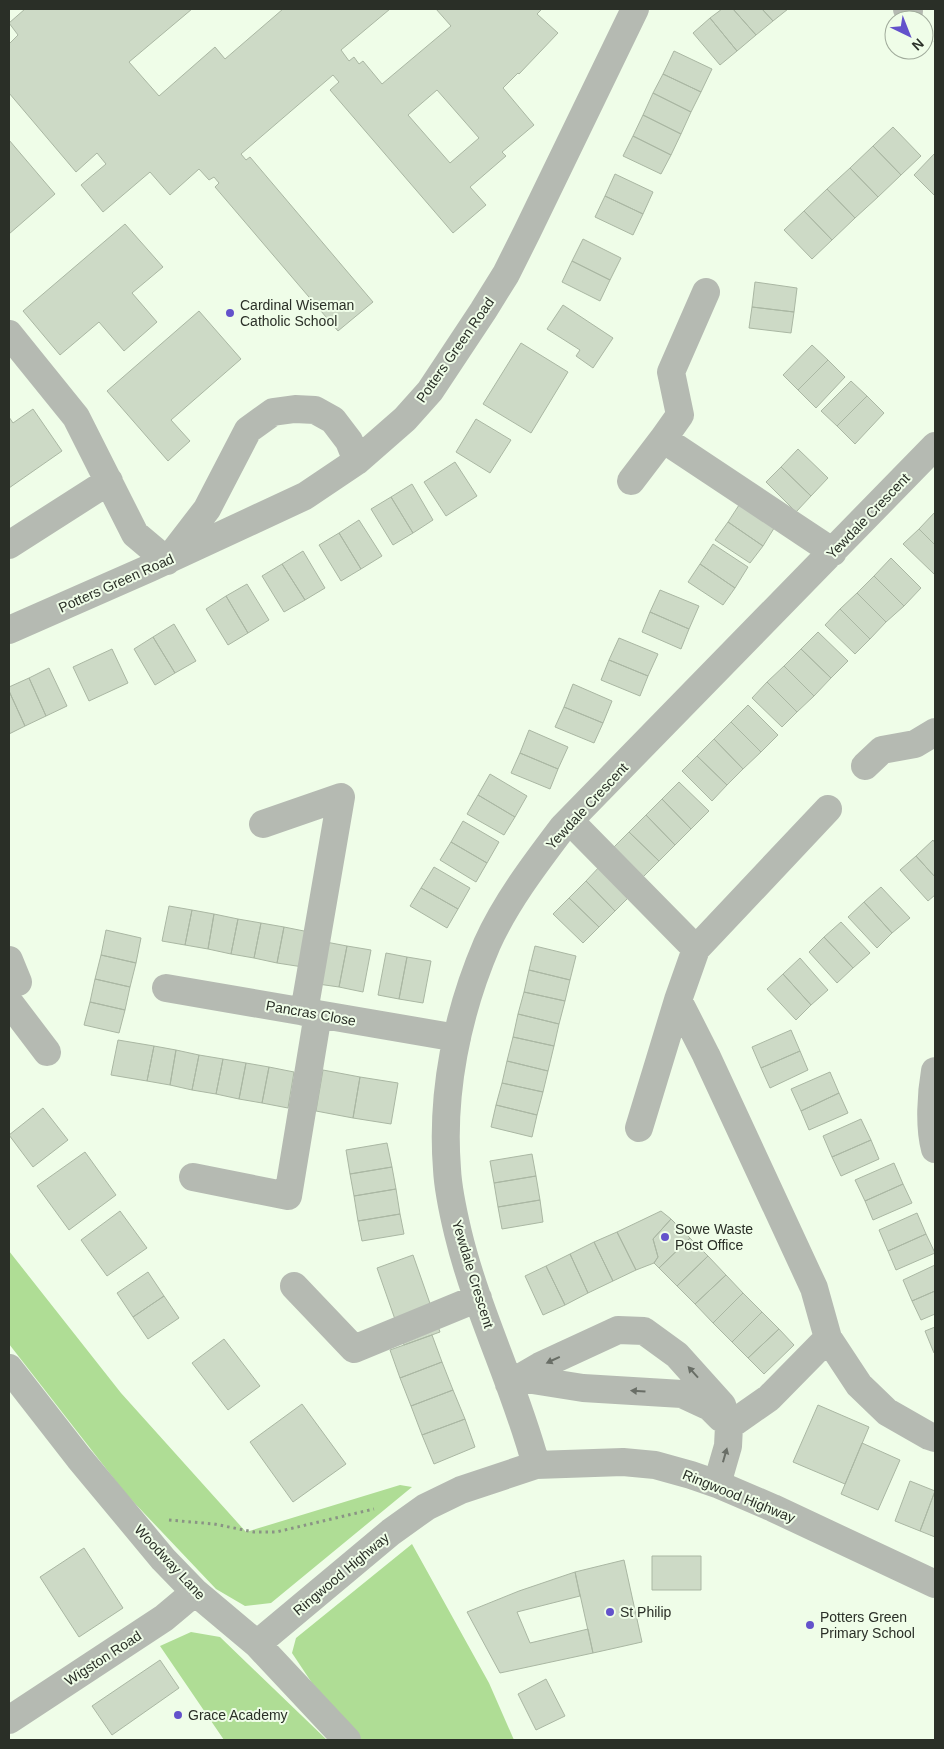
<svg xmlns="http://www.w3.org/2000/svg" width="944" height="1749" viewBox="0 0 944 1749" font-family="Arial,sans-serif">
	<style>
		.green { fill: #afdd95 }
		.building { fill: #cddac6; stroke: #aab7a3; fill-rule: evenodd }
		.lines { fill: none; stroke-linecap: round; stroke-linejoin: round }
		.path { stroke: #8a9385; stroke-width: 3; stroke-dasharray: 2.5 4; stroke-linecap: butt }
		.minor { stroke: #b5bab2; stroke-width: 28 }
		.oneway { fill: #696e66 }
		.poi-dot { fill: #6352cb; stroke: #effde8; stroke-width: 2 }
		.labels { text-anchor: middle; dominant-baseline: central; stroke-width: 4; stroke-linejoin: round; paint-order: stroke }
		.poi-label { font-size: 14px; fill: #2a2f27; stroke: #effde8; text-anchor: start }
		.street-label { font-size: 14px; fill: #2a2f27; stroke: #effde8 }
	</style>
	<rect width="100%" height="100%" fill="#effde8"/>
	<path class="green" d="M9 1251 121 1393 246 1532 400 1485 412 1487 271 1603 245 1606 216 1589 125 1493 9 1344Z
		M412 1544 489 1683 514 1740H361L312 1683 292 1653 296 1638Z
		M191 1632 220 1637 327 1740H224L160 1646Z"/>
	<path class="building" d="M25 9H192L129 62 159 96 215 47 225 59 283 9H390L341 50 349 61 354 57 359 64 363 61 382 84 451 26 436 9H542L537 14 558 33 519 74 518 73 503 88 534 125 502 152 506 156 470 187 486 205 453 233 330 90 339 82 333 75 241 154 246 160 250 157 373 302 338 331 215 187 219 183 214 177 209 180 199 169 170 195 150 172 103 212 81 185 106 164 97 153 76 172 9 93V44L18 35 9 23ZM437 90 479 138 450 163 408 115Z
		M722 9H733L756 35 737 51 710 18Z
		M733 9H762L773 21 756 35Z
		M762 9H788L773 21Z
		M710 18 737 51 720 65 693 33Z
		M674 51 712 69 701 92 663 74Z
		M663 74 701 92 691 112 653 93Z
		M653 93 691 112 681 134 643 115Z
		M643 115 681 134 671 155 633 136Z
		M893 127 921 156 901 175 873 146Z
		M633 136 671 155 661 174 623 156Z
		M9 140 55 194 9 234Z
		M873 146 901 175 878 197 850 168Z
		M935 153V196L914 175Z
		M850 168 878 197 855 218 827 189Z
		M615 174 653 192 643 214 605 196Z
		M827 189 855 218 832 240 804 211Z
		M605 196 643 214 633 235 595 217Z
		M804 211 832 240 812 259 784 230Z
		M125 224 163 267 132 293 157 322 124 351 99 322 60 355 23 311Z
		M583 239 621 258 610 280 572 261Z
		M572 261 610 280 600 301 562 282Z
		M755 282 797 288 794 312 752 307Z
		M563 305 613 338 593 368 576 356 580 350 547 329Z
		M752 307 794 312 791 333 749 328Z
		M199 311 241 359 171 420 190 441 168 461 107 391Z
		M521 343 568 372 531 433 483 404Z
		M812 345 828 360 798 390 783 375Z
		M828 360 845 377 816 408 798 390Z
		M851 381 867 396 837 426 821 411Z
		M867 396 884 413 855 444 837 426Z
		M33 409 62 451 9 488V417L13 423Z
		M476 419 511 440 490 473 456 452Z
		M798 449 828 478 811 496 781 467Z
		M455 462 477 496 446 516 424 482Z
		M781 467 811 496 796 512 766 482Z
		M412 484 433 520 413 533 391 497Z
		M391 497 413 533 393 545 371 509Z
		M741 502 776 525 763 546 728 522Z
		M935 512V545L919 529Z
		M359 520 382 556 361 569 339 533Z
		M728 522 763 546 750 563 715 540Z
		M919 529 935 545V572L934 574 903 544Z
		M339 533 361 569 341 581 319 545Z
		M713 544 748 567 735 588 700 564Z
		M303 551 325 588 305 600 282 564Z
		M891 558 921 588 904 606 874 576Z
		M282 564 305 600 284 612 262 576Z
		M700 564 735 588 723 605 688 582Z
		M874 576 904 606 886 622 857 593Z
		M247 584 269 620 248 633 226 596Z
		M660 590 699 606 689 629 650 612Z
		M857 593 886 622 870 639 840 609Z
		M226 596 248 633 228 645 206 609Z
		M840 609 870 639 855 654 825 625Z
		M650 612 689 629 681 649 642 632Z
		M174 624 196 661 175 673 153 637Z
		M818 632 848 661 831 678 801 649Z
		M153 637 175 673 155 685 134 649Z
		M619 638 658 654 648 676 609 660Z
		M112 649 128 683 89 701 73 667Z
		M801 649 831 678 814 696 784 666Z
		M609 660 648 676 640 696 601 680Z
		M784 666 814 696 797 712 767 682Z
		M49 668 67 706 46 716 29 678Z
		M29 678 46 716 25 726 9 691V687Z
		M767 682 797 712 782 727 752 698Z
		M573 684 612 701 603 723 564 707Z
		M9 691 25 726 9 734Z
		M748 705 778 735 761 752 731 722Z
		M564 707 603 723 594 743 555 727Z
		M731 722 761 752 743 769 714 739Z
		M529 730 568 747 558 769 520 753Z
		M714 739 743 769 727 785 697 756Z
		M520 753 558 769 550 789 511 773Z
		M697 756 727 785 712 801 682 771Z
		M490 774 527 796 515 817 478 795Z
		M679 782 709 811 691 829 662 799Z
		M478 795 515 817 504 835 467 814Z
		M662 799 691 829 675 845 646 815Z
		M646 815 675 845 659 861 629 832Z
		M463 821 499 842 487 863 451 842Z
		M629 832 659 861 643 877 613 848Z
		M933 840 935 843V877L916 856Z
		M451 842 487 863 476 882 440 860Z
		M916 856 935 877V895L928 901 900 870Z
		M601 865 631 895 615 911 586 881Z
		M434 867 470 888 458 909 421 888Z
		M586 881 615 911 599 927 569 898Z
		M881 887 910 918 892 933 864 902Z
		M421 888 458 909 447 928 410 906Z
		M569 898 599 927 583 943 553 914Z
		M864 902 892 933 877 948 848 917Z
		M169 906 192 910 185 945 162 941Z
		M192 910 214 914 208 949 185 945Z
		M214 914 238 919 231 954 208 949Z
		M238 919 261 923 254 958 231 954Z
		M841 922 870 953 853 968 824 937Z
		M261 923 284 927 277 963 254 958Z
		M284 927 309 932 303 967 277 963Z
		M106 930 141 938 136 963 101 955Z
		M824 937 853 968 837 983 809 952Z
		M326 942 347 946 339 987 318 984Z
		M347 946 371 950 363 992 339 987Z
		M535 946 576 956 570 980 529 970Z
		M386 953 407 957 399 999 378 995Z
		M101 955 136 963 130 987 95 979Z
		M407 957 431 961 423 1003 399 999Z
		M800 958 828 990 811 1005 783 974Z
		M529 970 570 980 565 1001 524 992Z
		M783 974 811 1005 796 1020 767 989Z
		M95 979 130 987 125 1010 90 1002Z
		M524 992 565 1001 559 1024 518 1014Z
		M90 1002 125 1010 119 1033 84 1025Z
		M518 1014 559 1024 554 1046 513 1037Z
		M791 1030 800 1051 761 1068 752 1047Z
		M513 1037 554 1046 548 1071 507 1061Z
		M118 1040 154 1046 147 1081 111 1075Z
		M154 1046 176 1050 170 1085 147 1081Z
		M176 1050 199 1055 192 1090 170 1085Z
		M800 1051 808 1070 770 1088 761 1068Z
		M199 1055 223 1059 216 1094 192 1090Z
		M223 1059 246 1063 239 1099 216 1094Z
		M507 1061 548 1071 543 1092 502 1083Z
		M246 1063 269 1067 262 1103 239 1099Z
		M269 1067 294 1072 288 1108 262 1103Z
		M323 1070 360 1077 353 1118 316 1111Z
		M830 1072 839 1093 801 1111 791 1089Z
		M360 1077 398 1083 391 1124 353 1118Z
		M502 1083 543 1092 537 1115 496 1105Z
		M839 1093 848 1113 809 1130 801 1111Z
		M496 1105 537 1115 532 1137 491 1127Z
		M43 1108 68 1140 33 1167 9 1135Z
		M861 1119 871 1140 832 1157 823 1136Z
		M871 1140 879 1159 841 1176 832 1157Z
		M387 1143 392 1167 350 1174 346 1150Z
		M85 1152 116 1195 69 1230 37 1186Z
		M532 1154 536 1176 494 1183 490 1161Z
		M894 1163 903 1184 865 1201 855 1180Z
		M392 1167 396 1189 354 1196 350 1174Z
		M536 1176 540 1200 498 1207 494 1183Z
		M903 1184 912 1203 873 1220 865 1201Z
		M396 1189 400 1214 358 1221 354 1196Z
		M540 1200 543 1222 502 1229 498 1207Z
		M120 1211 147 1248 107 1276 81 1240Z
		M661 1211 671 1219 653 1239 658 1257 654 1263 636 1270 617 1232Z
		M917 1213 926 1234 888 1251 879 1230Z
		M400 1214 404 1234 362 1241 358 1221Z
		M671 1219 690 1238 659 1268 654 1263 658 1257 653 1239Z
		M617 1232 636 1270 613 1281 594 1242Z
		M926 1234 935 1253 896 1270 888 1251Z
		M690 1238 708 1256 677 1286 659 1268Z
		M594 1242 613 1281 588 1293 570 1254Z
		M570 1254 588 1293 565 1305 546 1266Z
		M413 1255 440 1332 404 1345 377 1268Z
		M708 1256 726 1275 695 1304 677 1286Z
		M935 1265V1291L912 1301 903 1280Z
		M546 1266 565 1305 543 1315 525 1276Z
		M148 1272 164 1296 133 1317 117 1293Z
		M726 1275 743 1293 713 1323 695 1304Z
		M935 1291V1314L921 1320 912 1301Z
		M743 1293 762 1312 732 1342 713 1323Z
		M164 1296 179 1318 148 1339 133 1317Z
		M762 1312 779 1329 748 1358 732 1342Z
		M935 1327V1352L934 1353 925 1331Z
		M779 1329 794 1345 764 1374 748 1358Z
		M432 1335 442 1362 400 1378 390 1350Z
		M224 1339 260 1386 228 1410 192 1363Z
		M442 1362 453 1390 411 1406 400 1378Z
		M453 1390 465 1419 422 1435 411 1406Z
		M302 1404 346 1464 293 1502 250 1442Z
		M818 1405 869 1427 845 1484 793 1462Z
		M465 1419 475 1447 434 1464 422 1435Z
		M862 1443 900 1460 878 1510 841 1494Z
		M910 1481 935 1491 920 1531 895 1521Z
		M935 1491V1537L920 1531Z
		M84 1548 123 1608 79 1637 40 1577Z
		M652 1556H701V1590H652Z
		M624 1560 642 1642 593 1653 575 1572Z
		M575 1572 580 1596 517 1612 530 1643 588 1629 593 1653 500 1673 467 1612 519 1591Z
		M160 1660 179 1688 112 1735 92 1706Z
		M546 1679 565 1716 536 1730 518 1694Z"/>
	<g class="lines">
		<path class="path" d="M926 31 935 41
			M169 1520 214 1524 254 1532H276L374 1509"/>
		<path class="minor" d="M907 9 909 11
			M706 292 671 372 680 415 663 439 833 552
			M9 334 76 417 135 534 167 561 207 509 248 430 273 412 295 409 315 410 333 420 349 441 357 461
			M631 481 663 439
			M9 545 109 481
			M9 630 150 568 305 496 357 461 405 419 430 391 483 311 506 274 527 232 635 9
			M865 766 882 750 915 744 935 732
			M570 821 696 949 828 809
			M263 824 341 797 304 1012
			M9 960 18 982
			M166 988 457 1038
			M678 1000 696 949
			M9 1002 47 1052
			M935 1071C931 1094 929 1127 935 1149
			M639 1128 678 1000 706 1055 814 1288 828 1338
			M193 1177 288 1196 318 1014
			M294 1286 354 1349 478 1298
			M9 1368 79 1458 163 1559 195 1592 257 1644 347 1740
			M520 1378 583 1388 682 1394 710 1407 721 1418
			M509 1384 540 1366 618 1330 644 1331 677 1355 722 1405 729 1426 728 1446 717 1484
			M729 1426 769 1398 828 1338 859 1385 887 1412 929 1436 935 1438
			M536 1465C515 1386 477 1312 458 1233 453 1212 448 1190 447 1169 441 1093 457 1014 487 944 506 902 535 864 563 827L935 446
			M257 1644 391 1532 426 1507 461 1490 536 1465 623 1462 655 1465 691 1475 717 1484 773 1508 935 1584
			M9 1720 164 1618 195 1592"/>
	</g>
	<defs><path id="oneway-solid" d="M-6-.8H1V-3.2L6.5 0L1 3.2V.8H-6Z" transform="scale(1.25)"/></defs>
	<g class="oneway">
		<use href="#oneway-solid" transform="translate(553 1360) rotate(155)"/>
		<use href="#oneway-solid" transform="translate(693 1372) rotate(-132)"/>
		<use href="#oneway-solid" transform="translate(638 1391) rotate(-176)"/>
		<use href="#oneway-solid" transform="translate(725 1455) rotate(-74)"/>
	</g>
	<g class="poi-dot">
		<circle cx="230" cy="313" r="5"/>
		<circle cx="665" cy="1237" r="5"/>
		<circle cx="610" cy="1612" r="5"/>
		<circle cx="810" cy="1625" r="5"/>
		<circle cx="178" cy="1715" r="5"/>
	</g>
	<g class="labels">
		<g class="poi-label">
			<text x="240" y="305">Cardinal Wiseman<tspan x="240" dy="16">Catholic School</tspan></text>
			<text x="675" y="1229">Sowe Waste<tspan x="675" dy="16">Post Office</tspan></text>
			<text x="620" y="1612">St Philip</text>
			<text x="820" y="1617">Potters Green<tspan x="820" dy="16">Primary School</tspan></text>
			<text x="188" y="1715">Grace Academy</text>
		</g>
		<g class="street-label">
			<text transform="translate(455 350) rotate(-55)">Potters Green Road</text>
			<text transform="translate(868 516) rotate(-46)">Yewdale Crescent</text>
			<text transform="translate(116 583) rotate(-24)">Potters Green Road</text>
			<text transform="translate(587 806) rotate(-47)">Yewdale Crescent</text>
			<text transform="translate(311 1013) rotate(10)">Pancras Close</text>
			<text transform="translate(473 1274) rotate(73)">Yewdale Crescent</text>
			<text transform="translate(739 1496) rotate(22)">Ringwood Highway</text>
			<text transform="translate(170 1562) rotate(47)">Woodway Lane</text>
			<text transform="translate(341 1574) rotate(-40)">Ringwood Highway</text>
			<text transform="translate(103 1658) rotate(-33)">Wigston Road</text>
		</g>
	</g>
	<rect width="944" height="1749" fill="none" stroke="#2a2f27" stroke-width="20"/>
	<g transform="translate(909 35) rotate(137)"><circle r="24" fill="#effde8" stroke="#a0ab9b"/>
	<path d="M0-4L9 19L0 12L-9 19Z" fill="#6352cb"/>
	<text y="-8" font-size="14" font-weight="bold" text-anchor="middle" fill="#2a2f27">N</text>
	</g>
</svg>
